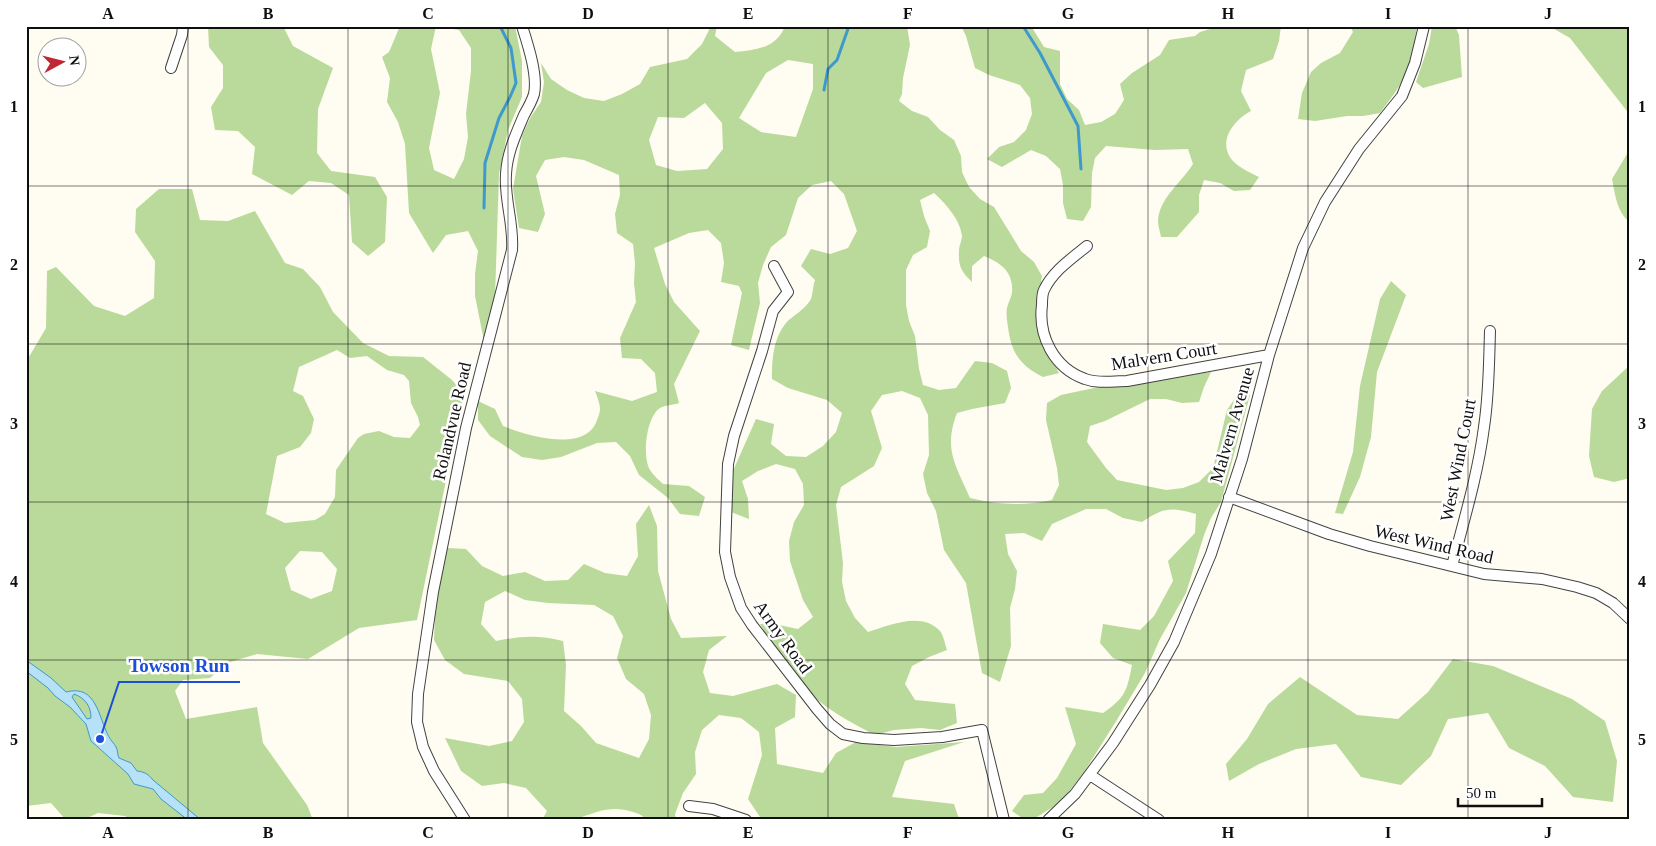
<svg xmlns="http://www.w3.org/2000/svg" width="1656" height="846" viewBox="0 0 1656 846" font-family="'Times New Roman',serif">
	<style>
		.forest { fill: #b9da9a; fill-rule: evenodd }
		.water { fill: #b6e1f6; stroke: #3e99cd; fill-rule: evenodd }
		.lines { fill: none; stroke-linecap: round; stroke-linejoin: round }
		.stream { stroke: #3e99cd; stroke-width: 3 }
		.street-casing { stroke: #424242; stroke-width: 12 }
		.street { stroke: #fff; stroke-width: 10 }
		.grid { fill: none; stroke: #0f0f0f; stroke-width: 1; stroke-opacity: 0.55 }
		.labels { text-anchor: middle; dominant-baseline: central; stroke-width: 5; stroke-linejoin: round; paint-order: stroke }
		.street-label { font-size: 18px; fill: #0f0f0f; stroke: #fff }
		.leader { fill: none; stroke: #1d4ed8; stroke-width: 2 }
		.callout-dot { fill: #1d4ed8; stroke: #fff; stroke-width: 2 }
		.callout-label { font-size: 19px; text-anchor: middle; font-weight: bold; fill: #1d4ed8; stroke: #fff; stroke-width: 5; stroke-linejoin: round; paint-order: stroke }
		.neatline { fill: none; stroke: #0f0f0f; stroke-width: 2 }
		.grid-label { font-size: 16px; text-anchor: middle; font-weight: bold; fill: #0f0f0f }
	</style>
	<rect width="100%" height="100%" fill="#fffcf1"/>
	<path class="forest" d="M208 26H283L293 46 333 68 318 109 317 153 331 171 375 177 387 197 385 242 368 256 352 242 349 195 331 183 309 181 292 195 252 174 255 147 238 131 215 130 211 107 223 88V65L209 47Z
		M400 26H515L522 61V97L508 130 499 174 495 297 484 341 475 296V274L478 251 468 231 446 235 433 253 409 213 405 144 398 122 387 102 390 78 382 57 389 52ZM436 26 459 30 471 48V71L466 114 468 137 464 159 454 179 434 170 429 148 440 93 431 49Z
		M711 26H717L715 36 735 52C756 50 777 48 785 26H907L910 45 903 78 902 94 899 101 912 111 928 117 940 130 954 140 961 156 962 172 969 187 980 199 994 207 1021 251 1034 262 1042 276 1036 313 1038 329 1043 344 1059 373 1043 377C1020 366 1011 352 1008 327 1007 321 1006 313 1007 308 1008 303 1011 298 1012 293 1014 272 1001 263 984 256L972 266V282C962 272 958 267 959 251 959 246 962 240 962 236 960 219 945 203 934 193L920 200 924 216 930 231 927 247 913 255 906 270V305L909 321 915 336 919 369 923 385 939 390 956 388 975 361 992 363 1007 371 1011 388 1005 403 972 409 957 413C943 450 956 465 970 498 998 505 1024 506 1052 500L1059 485 1057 468 1046 420 1047 403 1061 395 1094 388 1211 372 1204 387 1199 402 1182 403 1166 399H1150L1105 421 1090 426 1087 442 1106 468 1117 480 1166 490 1183 488 1199 482 1213 468 1227 410 1238 394 1244 376 1250 395 1221 502 1211 518 1204 535 1186 593 1160 639 1145 673 1115 723 1084 772 1061 802 1032 820H1025L1012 811 1024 795 1043 793 1057 778 1076 744 1065 707 1103 713C1125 698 1127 691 1132 665L1113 658 1100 643 1103 624 1140 630 1154 616 1173 581 1168 561 1195 533 1196 514C1171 507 1164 507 1142 522L1123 518 1106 509H1086L1052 524 1042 541 1024 533 1005 534 1008 554 1017 571 1015 589 1010 608 1011 646 1000 682 982 673 966 583 944 550 936 511 927 493 923 474 929 455 928 415 920 398 902 391 882 395 871 411 882 448 874 466 841 487 836 505 843 563 842 582 846 601 855 618 868 632C890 625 922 611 940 631 944 636 945 645 947 650L929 657 912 666 905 684 915 700 955 704 957 723 940 730 921 728 894 730 875 735C856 725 836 715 819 701 799 685 772 646 760 624L779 625 798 629 813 617 803 600 790 561 789 541 794 522 804 505 803 484 795 469 776 464 758 471 742 481 748 499 749 519 731 512 732 473 756 419 774 424 771 444 786 456 806 457 823 446 836 432 842 413 827 400 788 388 772 379C772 360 773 339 786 323 793 315 805 310 811 299 813 293 813 285 815 280L801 266 811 249 830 254 848 248 857 231 844 194 831 181 812 185 798 198 786 235 771 247 763 265 758 283 760 303 749 350 731 345 742 293 739 286 721 282 724 263 721 243 708 230 689 233 654 248 665 284 674 302 700 331 674 384 679 403C673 405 665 405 660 408 646 417 642 457 650 470 653 475 659 480 663 484L689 486 705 497 699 516 680 514 668 498 639 475 630 456 616 442 597 443 561 457 542 460 522 457 490 436 478 420V401L495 409 503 426C526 435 586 454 597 420 598 417 600 413 600 409 600 404 597 396 595 391L632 401 657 392 655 373 641 359 622 358 620 338 636 302 634 283 635 263 633 244 617 233 615 214 620 195 619 175 584 160 564 157 545 160 536 176 545 214 538 232 519 228 513 189 522 136 530 118 541 102 544 82 541 63 551 79 567 90 584 98 604 101 622 94 640 84 650 67 687 59 702 44ZM788 60 813 64V89L796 137 761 132 739 118 766 73ZM705 103 722 123 723 149 707 169 677 171 656 165 649 140 658 117 684 118Z
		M961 26H1031L1044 47 1060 51V84L1067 99 1079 110 1085 125 1101 122 1115 114 1124 100 1120 84 1132 73 1160 55 1169 40 1195 36 1200 32 1220 26H1281L1279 41 1273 59 1246 70 1241 91 1251 111C1234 120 1217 141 1232 160 1239 168 1251 173 1259 177L1250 190 1234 191 1220 183 1204 180 1199 195V212L1177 237H1161C1160 232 1158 226 1158 221 1159 198 1182 182 1193 164L1188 149 1155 150 1106 146 1095 158 1092 173 1091 207 1083 221 1067 219 1063 203V185L1060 169 1046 156 1031 150 1002 167 987 159 999 147 1014 142 1026 130 1032 114 1030 98 1020 85 989 75 975 68 966 36Z
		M1350 26H1417C1415 41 1413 55 1408 69 1402 85 1390 99 1380 113L1363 116H1347L1315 121 1298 119 1302 93 1311 72 1321 63 1340 53 1353 32Z
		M1432 26H1455L1459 35 1462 77 1423 88 1416 82 1429 44Z
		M1549 26H1630V115L1570 38Z
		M1630 149V222C1617 213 1615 194 1612 179Z
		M159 189H192L200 220 228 221 255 211 285 263 303 269 320 287 333 312 363 343 389 356 423 357 452 380 464 394 417 620 359 628 308 659 257 654 227 663 210 678 183 680 175 691 186 719 257 707 263 743 307 805 313 820H132L125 816 98 813 83 820H66L51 803 26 806V362L46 328 47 271 56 267 94 306 125 316 154 298 155 261 135 232 136 209ZM337 350 350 358 367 356 387 370 404 375 409 381 411 403 418 417 420 425 410 438 394 437 379 431 364 434 358 438 336 470 335 497 325 514 315 520 285 523 266 514 277 456 300 447 311 433 314 419 303 396 293 391 299 367ZM300 551 322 552 337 569 332 591 311 599 291 590 285 568Z
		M1391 281 1406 295 1377 372 1371 437 1360 477 1343 514 1335 513 1353 452 1360 386 1380 299Z
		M1630 365V478L1614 482 1594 477 1589 456 1592 409 1602 391Z
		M649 505 657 526 658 571 671 619 681 638 727 636 709 650 703 672 710 693 733 696 777 684 796 695 795 717 775 728 777 764 823 773 836 753 856 742 896 747 964 742 905 761 892 797 954 804 958 816 962 820H762L748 799 762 755 759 732 741 718 719 715 702 730 695 752 696 774 683 793 675 814 676 820H646C643 815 639 814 633 812 613 805 598 811 579 818V820H542L547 811 526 788 504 783 482 786 461 771 445 738 489 746 512 741 524 722 522 699 508 681 464 674 445 660 434 640 436 594 447 548 466 549 482 566 503 576 525 572 545 581 568 580 584 564 605 573 627 576 638 556 636 524ZM505 591 525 600 548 603 594 605 613 616 623 636 617 658 626 679 644 694 651 715 649 739 639 758 596 743 581 726 564 711 566 665 563 641C537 635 522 636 496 641L481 624 485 602Z
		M1453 659 1493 666 1572 699 1605 721 1617 761 1613 802 1573 797 1545 766 1509 748 1488 713 1448 719 1431 756 1401 785 1361 777 1336 744 1296 749 1259 764 1229 781 1226 764 1247 739 1268 704 1300 677 1357 715 1398 719 1428 692Z"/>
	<path class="water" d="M26 660 51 678 66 692C97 684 98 717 109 737 111 741 114 743 116 747 118 750 117 754 119 758L131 763 137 771C145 772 148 774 153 780L201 820H188L161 799 153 789 134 784 128 774 91 741 86 724 70 707 55 696 48 688 26 671ZM74 694C85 698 91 706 91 718L87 719 72 697Z"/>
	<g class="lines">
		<path class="stream" d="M1023 26 1040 53 1078 126 1081 169
			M824 90 828 69 837 60 849 26
			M484 208 485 163 499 118 510 97 516 83 511 48 500 26"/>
		<g class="street-casing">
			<path id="street" d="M171 68 182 35 183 26
				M1087 246C1071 259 1053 271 1044 290 1042 294 1042 300 1042 305 1038 336 1054 368 1085 379 1098 384 1113 381 1127 381L1269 355
				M774 266 788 292 773 311 762 351 734 436 728 464 725 552 730 577 741 608 752 625 817 709 830 724 843 734 863 738 894 740 942 737 982 730 1004 820
				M1229 497 1329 534 1370 546 1484 574 1542 579 1577 587 1596 593 1613 603 1630 619
				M1452 566C1464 520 1478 474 1484 427 1489 395 1489 363 1490 331
				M1090 775 1159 820
				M689 806 713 809 746 820
				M465 820 434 771 423 747 417 722 418 694 433 592 466 428 512 250C514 224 504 199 506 174 507 153 516 134 524 115 528 108 532 101 534 94 538 75 528 45 522 26
				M1048 820 1075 794 1113 743 1150 685 1174 642 1211 554 1242 459 1269 355 1303 248 1325 202 1359 149 1402 96 1415 63 1424 26"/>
		</g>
		<use href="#street" class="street"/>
	</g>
	<path class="grid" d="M188 26V820M348 26V820M508 26V820M668 26V820M828 26V820M988 26V820M1148 26V820M1308 26V820M1468 26V820M26 186H1630M26 344H1630M26 502H1630M26 660H1630"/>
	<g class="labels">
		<g class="street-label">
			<text transform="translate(1164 356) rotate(-9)">Malvern Court</text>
			<text transform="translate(452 421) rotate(-77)">Rolandvue Road</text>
			<text transform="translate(1232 425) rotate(-74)">Malvern Avenue</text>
			<text transform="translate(1458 460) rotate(-79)">West Wind Court</text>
			<text transform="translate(1434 544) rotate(13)">West Wind Road</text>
			<text transform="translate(783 637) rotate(54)">Army Road</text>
		</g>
	</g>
	<path class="leader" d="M100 739L119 682H240"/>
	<circle class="callout-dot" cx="100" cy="739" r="5"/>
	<g class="callout-label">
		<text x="179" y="672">Towson Run</text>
	</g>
	<rect width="1656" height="846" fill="none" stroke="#ffffff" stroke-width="55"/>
	<g transform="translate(62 62) rotate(83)"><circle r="24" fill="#ffffff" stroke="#9f9f9f"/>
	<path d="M0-4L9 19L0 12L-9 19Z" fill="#bf2734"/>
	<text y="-8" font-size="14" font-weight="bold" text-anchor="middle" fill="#0f0f0f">N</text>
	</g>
	<path d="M1458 798v8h84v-8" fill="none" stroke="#0f0f0f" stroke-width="2.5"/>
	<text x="1466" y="798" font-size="15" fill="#0f0f0f" stroke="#ffffff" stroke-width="4" paint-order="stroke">50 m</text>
	<rect x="28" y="28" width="1600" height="790" class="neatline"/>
	<g class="grid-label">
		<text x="108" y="19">A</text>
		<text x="268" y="19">B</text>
		<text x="428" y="19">C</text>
		<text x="588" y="19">D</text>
		<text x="748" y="19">E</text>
		<text x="908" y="19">F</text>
		<text x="1068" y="19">G</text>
		<text x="1228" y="19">H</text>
		<text x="1388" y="19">I</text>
		<text x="1548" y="19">J</text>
		<text x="14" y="112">1</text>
		<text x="1642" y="112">1</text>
		<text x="14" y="270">2</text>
		<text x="1642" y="270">2</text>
		<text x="14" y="429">3</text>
		<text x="1642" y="429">3</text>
		<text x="14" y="587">4</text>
		<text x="1642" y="587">4</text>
		<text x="14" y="745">5</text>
		<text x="1642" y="745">5</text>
		<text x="108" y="838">A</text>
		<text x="268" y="838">B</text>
		<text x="428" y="838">C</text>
		<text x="588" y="838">D</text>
		<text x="748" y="838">E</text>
		<text x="908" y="838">F</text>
		<text x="1068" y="838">G</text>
		<text x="1228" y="838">H</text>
		<text x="1388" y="838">I</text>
		<text x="1548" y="838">J</text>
	</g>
</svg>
